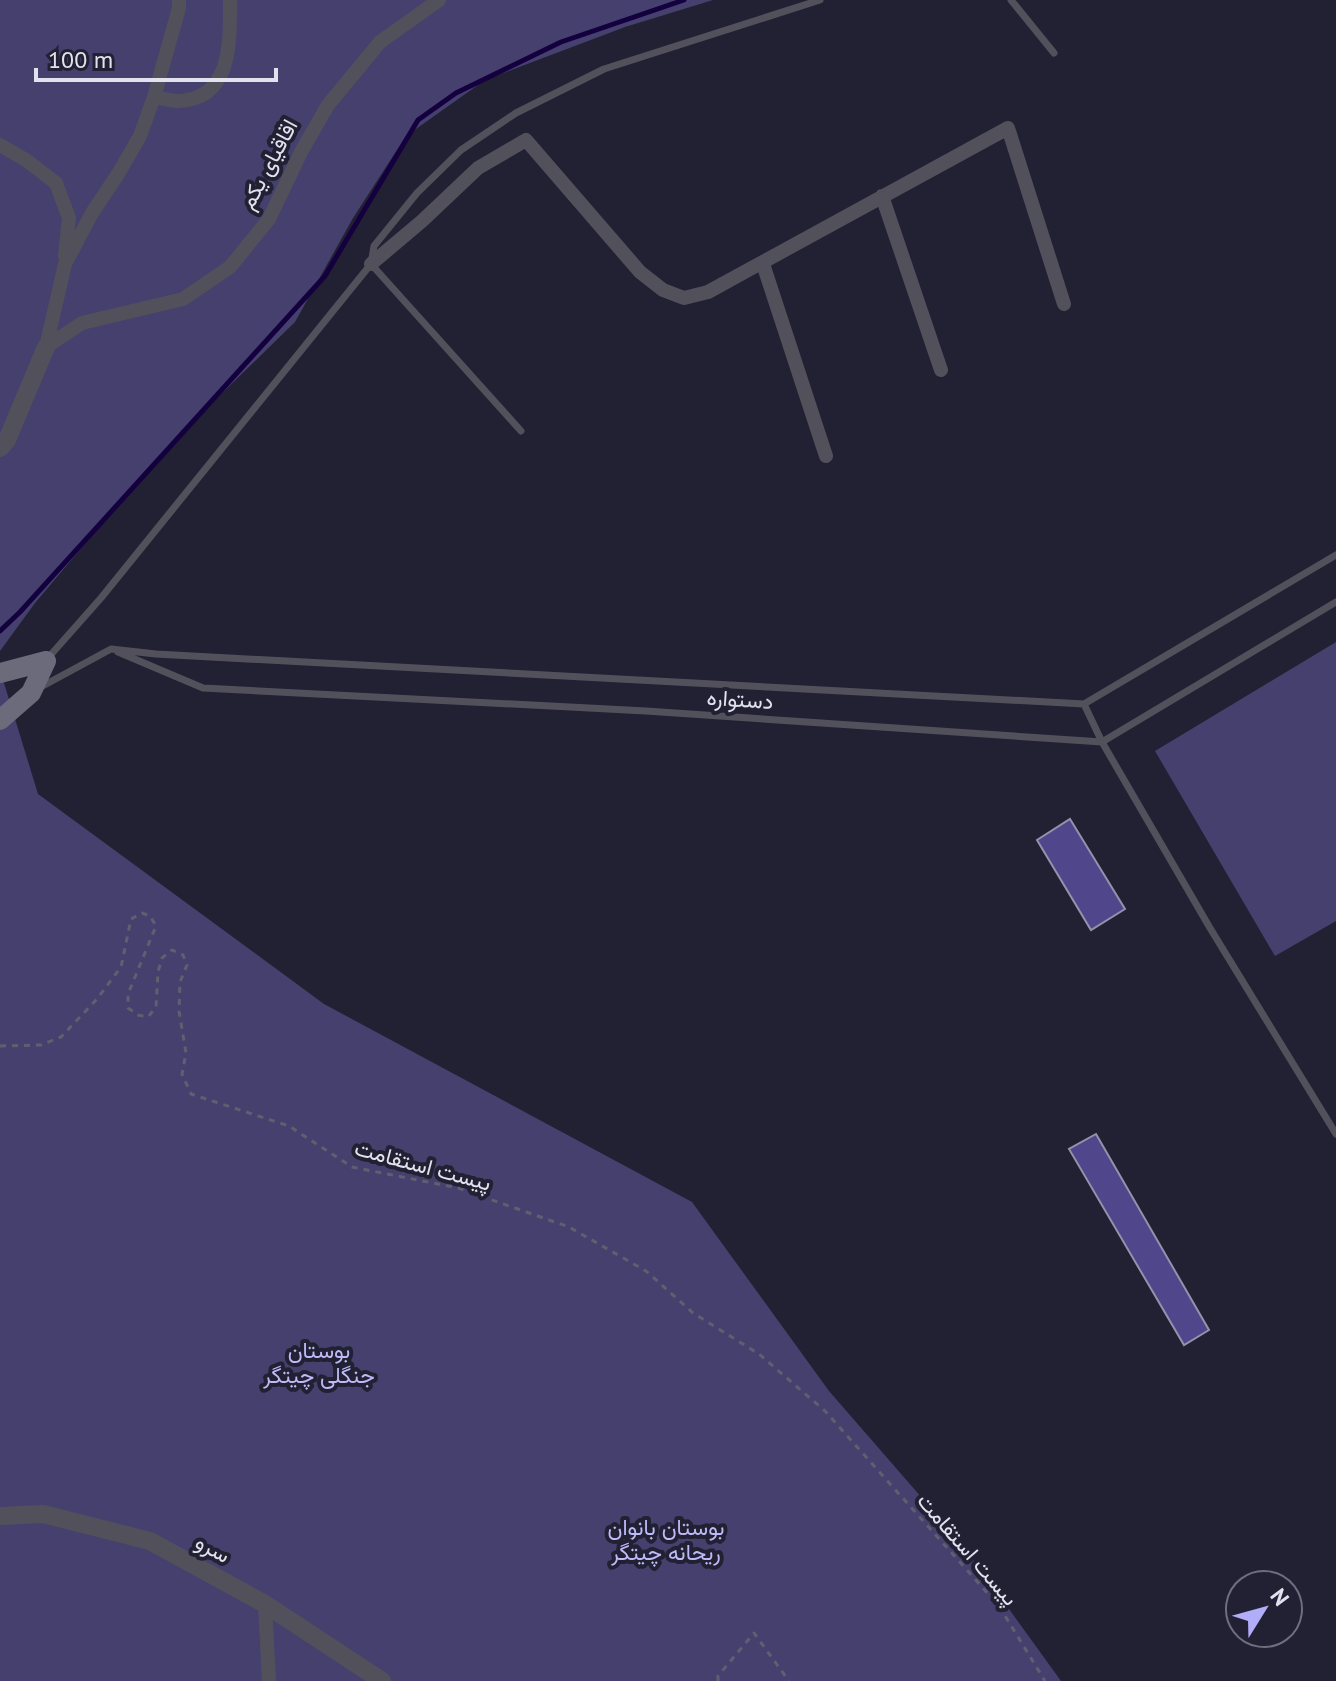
<svg xmlns="http://www.w3.org/2000/svg" width="1336" height="1681" viewBox="0 0 1336 1681" font-family="'PT Sans',Vazirmatn,sans-serif">
	<style>
		.green { fill: #45406e }
		.lines { fill: none; stroke-linecap: round; stroke-linejoin: round }
		.stream { stroke: #14003f; stroke-width: 5 }
		.building { fill: #4f468c; stroke: #9392ab; stroke-width: 2 }
		.path { stroke: #605f70; stroke-width: 3; stroke-dasharray: 6 6; stroke-linecap: butt }
		.service { stroke: #52515b; stroke-width: 7 }
		.minor { stroke: #52515b; stroke-width: 14 }
		.tertiary { stroke: #52515b; stroke-width: 18 }
		.secondary { stroke: #6b6b7b; stroke-width: 20 }
		.labels { text-anchor: middle; dominant-baseline: central; stroke-width: 8; stroke-linejoin: round; paint-order: stroke }
		.street-label { font-size: 22px; fill: #e2e2ef; stroke: #222134 }
		.park-label { font-size: 22px; fill: #bdbaf7; stroke: #222134 }
	</style>
	<rect width="100%" height="100%" fill="#222134"/>
	<path class="green" d="M0 0H713L625 27 485 80 406 136 353 218 295 322 217 398 126 495 35 603 0 651Z
		M1336 642V921L1275 956 1155 751Z
		M0 670 38 794 324 1004 692 1202 829 1391 962 1544 1061 1681H0Z"/>
	<g class="lines">
		<path class="stream" d="M0 631 20 612 325 276 418 120 456 93 561 42 684 0"/>
	</g>
	<path class="building" d="M1070 819 1125 909 1091 930 1037 840Z
		M1096 1134 1209 1330 1184 1345 1069 1149Z"/>
	<g class="lines">
		<path class="path" d="M0 1046 41 1045 61 1037 97 999 121 967 131 919 142 913 150 916 156 926 128 994V1008L138 1015 148 1017 156 1007 158 972 162 958 172 950 183 955 187 965 180 982 179 1011 186 1053 182 1074 191 1094 289 1126 352 1167 458 1188 569 1227 646 1271 693 1313 759 1354 825 1411 999 1606 1045 1681
			M718 1681V1676L754 1633 789 1681"/>
		<path class="service" d="M1011 0 1054 53
			M371 264 521 431
			M118 652 203 688 646 711 1102 742 1336 602
			M47 659 101 598 371 264 374 246 417 193 461 150 516 113 604 69 820 0
			M39 688 111 649 156 654 1084 704 1336 555
			M1084 704 1102 742 1210 928 1336 1134"/>
		<path class="minor" d="M154 97 179 8V0
			M0 145 26 160 56 183 69 218 65 256
			M882 196 941 370
			M371 264 422 221 478 168 526 140 640 272 663 290 684 298 708 292 1008 128 1064 304
			M763 264 826 456
			M46 347 82 323 183 299 230 267 269 219 301 152 328 105 380 42 439 0
			M46 347 65 264 92 213 118 174 140 136 154 97C162 98 171 101 179 101 233 99 230 39 230 0
			M265 1604 269 1681"/>
		<path class="tertiary" d="M0 448 7 440 46 347
			M0 1516 43 1514 150 1541 265 1604 382 1681"/>
		<path class="secondary" d="M0 673 46 661
			M0 720 31 693 46 661"/>
	</g>
	<g class="labels">
		<g class="street-label">
			<text transform="translate(268 164) rotate(-62)">اقاقیای یکم</text>
			<text transform="translate(740 699) rotate(4)">دستواره</text>
			<text transform="translate(423 1165) rotate(15)">پیست استقامت</text>
			<text transform="translate(213 1548) rotate(29)">سرو</text>
			<text transform="translate(968 1549) rotate(49)">پیست استقامت</text>
		</g>
		<g class="park-label">
			<text x="319" y="1350">بوستان<tspan x="319" dy="25">جنگلی چیتگر</tspan></text>
			<text x="666" y="1527">بوستان بانوان<tspan x="666" dy="25">ریحانه چیتگر</tspan></text>
		</g>
	</g>
	<g transform="translate(1264 1609) rotate(53)"><circle r="38" fill="#222134" stroke="#6f6e7f" stroke-width="2"/>
	<path d="M0-6L14 30L0 20L-14 30Z" fill="#b2adf9"/>
	<text y="-12" font-size="22" font-weight="bold" text-anchor="middle" fill="#e2e2ef">N</text>
	</g>
	<path d="M36 68v12h240v-12" fill="none" stroke="#e2e2ef" stroke-width="4"/>
	<text x="48" y="68" font-size="24" fill="#e2e2ef" stroke="#222134" stroke-width="6" paint-order="stroke">100 m</text>
</svg>
